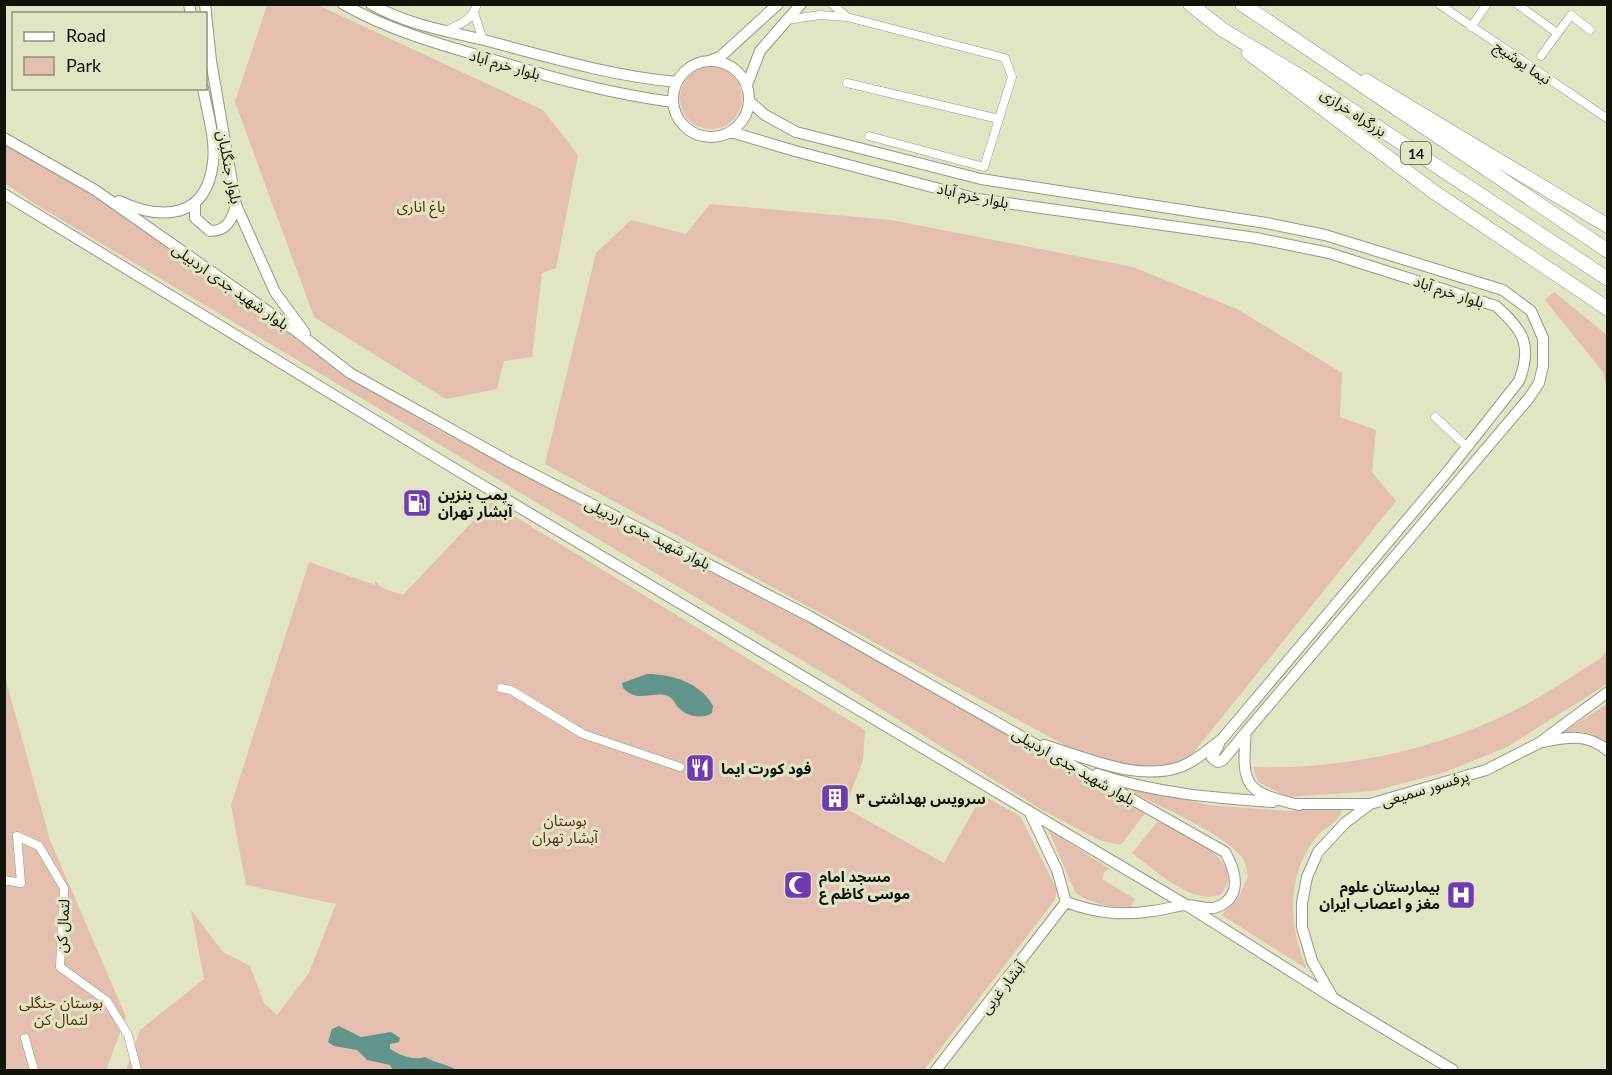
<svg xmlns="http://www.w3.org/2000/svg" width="1612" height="1075" viewBox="0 0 1612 1075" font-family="Lato,'Noto Sans Arabic',sans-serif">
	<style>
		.green { fill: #e4beae }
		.water { fill: #61948b }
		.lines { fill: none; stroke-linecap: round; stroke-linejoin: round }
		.street-casing { stroke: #969a7b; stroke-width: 9 }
		.secondary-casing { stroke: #969a7b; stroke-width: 12 }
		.highway-casing { stroke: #969a7b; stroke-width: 15 }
		.street { stroke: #fff; stroke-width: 8 }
		.secondary { stroke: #fff; stroke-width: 10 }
		.highway { stroke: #fff; stroke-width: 14 }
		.labels { text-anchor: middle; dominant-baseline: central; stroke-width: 6; stroke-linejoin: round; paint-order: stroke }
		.shield { fill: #e1e5c4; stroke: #505240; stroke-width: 1.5 }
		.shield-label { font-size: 14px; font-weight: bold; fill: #121308 }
		.street-label { font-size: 15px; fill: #121308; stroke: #e1e5c4 }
		.park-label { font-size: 15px; fill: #5f2a10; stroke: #e1e5c4 }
		.poi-label { font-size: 15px; font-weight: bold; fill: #121308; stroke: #e1e5c4; text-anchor: start }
	</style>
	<rect width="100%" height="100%" fill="#e1e5c4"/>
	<path class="green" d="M318 5 543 110 578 155 556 268 542 273 532 357 504 361 497 389 446 399 314 317 235 102 267 5Z
		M680 98a31 31 0 1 1 62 0a31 31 0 1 1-62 0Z
		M4 143 70 181 145 230 342 372 438 430 805 618 1145 813 1121 845 1099 840 1042 810 835 680 30 201 5 183Z
		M710 204 891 220 1133 267 1237 309 1342 373 1340 417 1376 430 1372 472 1396 501 1185 763 1149 771 1094 761 545 464 596 253 631 220 686 234Z
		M1554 292 1607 335V387L1603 372 1545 300Z
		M491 502 865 730 863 760 845 808 944 863 982 795 1020 816 1057 890 1054 901 924 1070H457C446 1064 436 1063 425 1057 412 1061 401 1055 390 1049V1044L394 1042 361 1037 346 1030 343 1047 357 1050 367 1060 391 1065 393 1070H126L140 1030 204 979 191 910 223 952 250 966 264 1003 277 1015 309 973 336 904 246 885 231 805 309 562 375 585V581L382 588 403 595Z
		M1607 651V684L1507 747 1445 772 1374 791 1288 797 1258 782 1253 767C1349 770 1450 747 1534 700 1557 687 1578 672 1600 659Z
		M4 665 6 681 50 840 126 1017 106 1070H5Z
		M1607 704V745C1592 731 1579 729 1560 734Z
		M1098 777 1208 805 1286 811 1342 809C1340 822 1325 827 1317 836 1286 873 1288 928 1307 969L1223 916V913L1238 899 1248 877C1247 869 1246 861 1240 855 1220 830 1130 792 1098 777Z
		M1158 821C1182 834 1251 860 1220 895 1191 905 1154 869 1132 853Z
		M1048 829 1110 869 1105 871 1102 879 1135 899 1130 908C1112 907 1089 904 1075 892Z"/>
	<path class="water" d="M647 674C672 674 701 683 713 706L712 713C704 719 689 717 681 710 675 706 675 699 668 696 653 690 639 704 623 688L622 683Z
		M339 1026 361 1037 391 1032 400 1038 399 1042 390 1044V1049C401 1055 412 1061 425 1057 436 1063 446 1064 457 1070H393L390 1065 367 1060 357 1050 334 1046 328 1042 332 1029Z"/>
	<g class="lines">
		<g class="street-casing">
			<path id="street" d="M1439 4 1608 119
				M1517 4 1557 33
				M474 13 483 40
				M847 17 1005 58 1012 77 984 167 869 136
				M786 20 820 15 847 17 832 4
				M1471 27 1487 4
				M445 31C460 24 472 21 477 4
				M1541 56 1571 15 1590 30
				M847 83 999 119
				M1435 417 1467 447
				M501 688 511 690 583 734 680 767
				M4 880 21 883 17 836 39 846 64 888 60 967 107 1001 128 1035 137 1070
				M25 1038 34 1070"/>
		</g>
		<g class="secondary-casing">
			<path id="secondary" d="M189 4 191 14
				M205 4 211 61 236 205 275 292 305 333
				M343 4C390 31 442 45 494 60 553 78 611 94 673 102
				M371 4C405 24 447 31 484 40 548 57 611 76 677 82
				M709 61 720 57 778 4
				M673 99a38 38 0 1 1 76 0a38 38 0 1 1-76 0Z
				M747 85 760 51 801 4
				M749 101 765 115 796 132 981 179 1266 223 1325 235 1503 290 1531 311 1543 338V366L1539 383 1529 398 1246 732C1241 788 1246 792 1299 805
				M731 132 795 151 978 199 1256 238 1329 253 1496 306C1523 330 1533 345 1519 381L1448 471 1222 739C1209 749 1196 761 1180 767 1136 782 1086 757 1044 745
				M4 138 95 190 296 331 350 373 510 462 809 616 1225 852C1236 871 1243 897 1217 907 1207 911 1195 904 1185 905 1175 906 1163 910 1153 911 1122 916 1096 913 1066 902
				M4 194 450 466 1186 905 1333 998
				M119 201C162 221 207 219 213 162 216 139 207 112 203 88
				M195 204V218L210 231C227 231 232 220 236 205
				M1543 742C1567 737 1588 733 1608 751
				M1219 744 1212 758 1218 762 1223 760 1246 732
				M1097 774C1155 793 1213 798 1273 802
				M1295 804H1369
				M1029 811 1057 870 1066 902
				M936 1070 1066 902
				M1453 1070 1333 998 1312 961 1302 927V903L1307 877 1318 852 1345 823 1370 804 1486 770 1539 743 1608 692"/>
		</g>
		<g class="highway-casing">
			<path id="highway" d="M1190 4 1223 30 1303 78 1608 279
				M1242 4 1608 251
				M1249 53 1434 192 1608 309
				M1366 81 1608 226"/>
		</g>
		<use href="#street" class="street"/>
		<use href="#secondary" class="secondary"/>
		<use href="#highway" class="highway"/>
	</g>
	<defs>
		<g id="fuel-square" transform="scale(1.5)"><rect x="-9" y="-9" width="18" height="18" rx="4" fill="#703ab1" stroke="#e1e5c4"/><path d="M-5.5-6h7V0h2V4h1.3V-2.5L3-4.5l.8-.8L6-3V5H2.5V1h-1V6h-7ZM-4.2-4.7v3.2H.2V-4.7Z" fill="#fff"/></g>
		<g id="restaurant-square" transform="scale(1.5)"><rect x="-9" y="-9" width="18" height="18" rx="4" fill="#703ab1" stroke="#e1e5c4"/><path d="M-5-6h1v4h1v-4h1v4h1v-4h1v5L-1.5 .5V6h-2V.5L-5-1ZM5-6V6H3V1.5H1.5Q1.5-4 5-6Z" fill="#fff"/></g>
		<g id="building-square" transform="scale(1.5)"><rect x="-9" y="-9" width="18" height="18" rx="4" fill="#703ab1" stroke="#e1e5c4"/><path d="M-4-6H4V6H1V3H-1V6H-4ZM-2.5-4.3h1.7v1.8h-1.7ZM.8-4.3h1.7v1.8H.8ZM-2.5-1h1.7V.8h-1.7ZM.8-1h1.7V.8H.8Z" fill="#fff"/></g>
		<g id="mosque-square" transform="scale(1.5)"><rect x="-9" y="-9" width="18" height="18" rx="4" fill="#703ab1" stroke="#e1e5c4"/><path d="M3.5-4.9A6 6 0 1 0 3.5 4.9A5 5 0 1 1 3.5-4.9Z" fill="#fff"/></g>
		<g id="hospital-square" transform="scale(1.5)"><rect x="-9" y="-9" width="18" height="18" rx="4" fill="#703ab1" stroke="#e1e5c4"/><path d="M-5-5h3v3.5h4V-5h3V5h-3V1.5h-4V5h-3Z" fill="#fff"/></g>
	</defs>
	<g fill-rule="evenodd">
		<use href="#fuel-square" x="417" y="503"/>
		<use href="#restaurant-square" x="700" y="768"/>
		<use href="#building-square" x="835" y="798"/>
		<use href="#mosque-square" x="798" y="885"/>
		<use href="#hospital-square" x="1461" y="895"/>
	</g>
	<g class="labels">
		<rect class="shield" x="1401" y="142" width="30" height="22" rx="4.5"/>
		<g class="shield-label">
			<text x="1416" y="153">14</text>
		</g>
		<g class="street-label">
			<text transform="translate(1523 62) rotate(34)">نیما یوشیج</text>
			<text transform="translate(505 64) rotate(16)">بلوار خرم آباد</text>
			<text transform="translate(1354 112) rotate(33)">بزرگراه خرازی</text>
			<text transform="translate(230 167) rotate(79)">بلوار جنگلبان</text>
			<text transform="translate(973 195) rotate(12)">بلوار خرم آباد</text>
			<text transform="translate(231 286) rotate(35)">بلوار شهید جدی اردبیلی</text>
			<text transform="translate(1449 291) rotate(18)">بلوار خرم آباد</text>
			<text transform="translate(648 533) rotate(27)">بلوار شهید جدی اردبیلی</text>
			<text transform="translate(1074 766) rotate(30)">بلوار شهید جدی اردبیلی</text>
			<text transform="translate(1425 788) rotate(-17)">پرفسور سمیعی</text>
			<text transform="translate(62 926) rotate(-87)">لتمال کن</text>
			<text transform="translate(1002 987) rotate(-52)">آبشار غربی</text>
		</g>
		<g class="park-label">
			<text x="421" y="206">باغ اناری</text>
			<text x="565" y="820">بوستان<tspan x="565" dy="17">آبشار تهران</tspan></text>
			<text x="61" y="1002">بوستان جنگلی<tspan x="61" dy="17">لتمال کن</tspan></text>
		</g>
		<g class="poi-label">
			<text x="438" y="494">پمپ بنزین<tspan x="438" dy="17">آبشار تهران</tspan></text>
			<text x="721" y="768">فود کورت ایما</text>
			<text x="856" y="798">سرویس بهداشتی ۳</text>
			<text x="819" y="876">مسجد امام<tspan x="819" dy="17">موسی کاظم ع</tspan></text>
			<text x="1440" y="886" text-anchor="end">بیمارستان علوم<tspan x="1440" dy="17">مغز و اعصاب ایران</tspan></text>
		</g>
	</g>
	<rect width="1612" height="1075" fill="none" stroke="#121308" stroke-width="12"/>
	<rect x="12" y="12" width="195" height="78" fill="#e1e5c4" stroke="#8e9179" stroke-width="1.5"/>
	<rect x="24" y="32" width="30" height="9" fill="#ffffff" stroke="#8e9179" stroke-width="1.5"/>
	<text x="66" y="42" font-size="18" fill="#121308">Road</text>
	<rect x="24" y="57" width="30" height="18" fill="#e4beae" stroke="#8e9179" stroke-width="1.5"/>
	<text x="66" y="72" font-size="18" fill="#121308">Park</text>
</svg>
